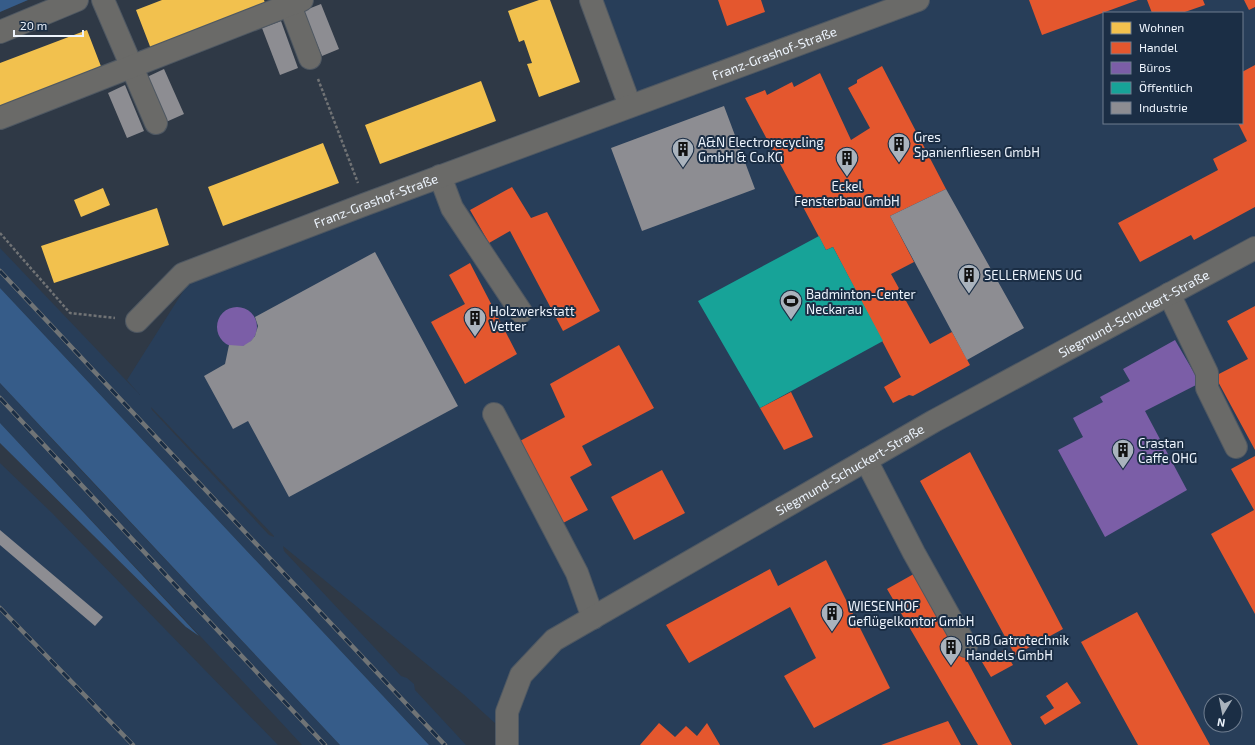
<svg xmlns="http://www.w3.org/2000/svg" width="1255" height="745" viewBox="0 0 1255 745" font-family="'Exo 2',sans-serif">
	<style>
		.built { fill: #283e59; fill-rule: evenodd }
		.green { fill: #365c89 }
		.homes { fill: #f2c14e }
		.shops { fill: #e4572e }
		.offices { fill: #7b5ea7 }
		.public { fill: #17a398 }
		.industry { fill: #8d8d92 }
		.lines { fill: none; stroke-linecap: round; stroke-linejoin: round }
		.minor-casing { stroke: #4f5862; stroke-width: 24 }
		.path { stroke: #717375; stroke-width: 2.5; stroke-dasharray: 3 2; stroke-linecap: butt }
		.minor { stroke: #6a6a68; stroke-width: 22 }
		.rail-casing { stroke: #707476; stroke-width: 4.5 }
		.rail { stroke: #1b2e45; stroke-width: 3; stroke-dasharray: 9; stroke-linecap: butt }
		.labels { text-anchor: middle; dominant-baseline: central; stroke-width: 4; stroke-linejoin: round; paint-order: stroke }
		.street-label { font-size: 13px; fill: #edf4fd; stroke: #1b2e45 }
		.poi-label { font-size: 13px; fill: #edf4fd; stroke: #1b2e45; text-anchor: start }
	</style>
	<rect width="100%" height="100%" fill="#2f3946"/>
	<path class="built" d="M603 0H1255V745H519L463 694 283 546 284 551 401 676 407 678 414 684 415 690 466 745H429L0 288V248L140 395 127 380 189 282 645 112ZM1104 13H1242V123H1104ZM151 407 274 536V537L269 535 152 410ZM1211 701H1235V725H1211Z
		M0 383 79 468 340 745H302L278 719 0 423Z
		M0 463 52 513 278 745H0Z"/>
	<path class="green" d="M0 0H28L0 12Z
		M0 288 429 745H340L0 383Z
		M0 423 199 636 186 627 0 443Z"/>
	<path class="homes" d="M162 0H264L266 6 151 49 136 10Z
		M539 0H550L580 82 539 97 527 64 532 63 524 40 519 42 508 11Z
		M87 30 102 69 0 108V63Z
		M481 81 496 121 380 164 365 125Z
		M323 143 339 183 223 226 208 187Z
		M103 188 110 205 81 217 74 200Z
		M157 208 169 245 54 283 41 246Z"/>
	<path class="shops" d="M718 0H761L765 12 727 26Z
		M1029 0H1138L1042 35Z
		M1147 0H1203L1205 5 1182 13H1152Z
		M1244 0H1255V7L1249 10Z
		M1255 65V207L1194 240 1191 235 1140 262 1118 223 1218 170 1213 159 1247 141 1238 123H1242V72Z
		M882 66 946 189 890 216 914 262 891 274 930 344 952 332 970 365 913 396 909 395 893 403 884 387 901 377 833 247 826 250 745 98 765 90 767 95 792 82 794 87 820 73 851 140 870 128 848 88 857 83V80Z
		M512 187 531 218 547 212 600 311 563 331 510 231 489 243 470 210Z
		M470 263 517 354 465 384 431 322 465 304 449 275Z
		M1255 306V450L1215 376 1248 359 1227 321Z
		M619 345 654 408 582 446 592 465 570 477 588 510 563 523 518 442 565 417 550 384Z
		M791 392 813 437 784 450 760 408Z
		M970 452 1063 629 1015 655 920 481Z
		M1255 456V614L1211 534 1254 510 1231 469Z
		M662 470 685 513 634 540 611 497Z
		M826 560 890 688 814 728 784 676 816 658 790 607 689 663 666 625 770 569 778 586Z
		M919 571 1012 745H978L887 589Z
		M1137 612 1210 745H1138L1081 642Z
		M1004 650 1013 665 991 677 982 662Z
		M1067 682 1081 703 1045 725 1040 717 1054 708 1046 696Z
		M948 721 961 745H881Z
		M659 723 675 737 686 726 697 736 707 723 720 745H640Z"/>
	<path class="offices" d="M217 327a20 20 0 1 1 40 0a20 20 0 1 1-40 0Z
		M1175 340 1200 383 1145 411 1187 490 1105 537 1058 450 1083 437 1073 418 1103 402 1100 397 1130 381 1123 369Z"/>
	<path class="public" d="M819 236 826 250 833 247 883 341 760 408 698 301Z"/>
	<path class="industry" d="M321 4 339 49 322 56 303 11Z
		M281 21 298 68 280 75 262 28Z
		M164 69 184 114 166 122 147 77Z
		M125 85 144 131 127 138 108 93Z
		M724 106 755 189 642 231 611 148Z
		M946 189 1024 328 967 360 890 216Z
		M375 252 458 406 289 497 248 421 233 429 204 376 225 364 229 345 243 346 251 341 255 336 258 326 255 317Z
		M0 530 103 617 95 626 0 545Z"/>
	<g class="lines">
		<g class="minor-casing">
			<g id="minor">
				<path d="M103 0 156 123"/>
				<path d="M288 0 310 58"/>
				<path d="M591 0 630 106"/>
				<path d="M0 32 77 0"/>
				<path d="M0 118 302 0"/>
				<path d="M440 176 452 208 521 312"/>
				<path d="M1169 294 1207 373V388L1236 447"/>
				<path id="s1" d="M137 321 183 274 366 204 918 0"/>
				<path d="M494 414 577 573 593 618"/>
				<path d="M866 460 914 553 966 646"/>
				<path id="s2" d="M507 745V712L521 675 554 640 934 421 1255 248"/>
			</g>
		</g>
		<path class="path" d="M318 79 358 183
			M0 233 70 313 115 318"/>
		<use href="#minor" class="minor"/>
		<g class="rail-casing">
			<path id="rail" d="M0 271 445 745
				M0 398 325 745
				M0 608 133 745"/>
		</g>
		<use href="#rail" class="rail"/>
	</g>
	<defs>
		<g id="building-pin" transform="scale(1.15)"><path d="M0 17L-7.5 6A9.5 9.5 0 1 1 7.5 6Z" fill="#aab3bd" stroke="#1b2e45"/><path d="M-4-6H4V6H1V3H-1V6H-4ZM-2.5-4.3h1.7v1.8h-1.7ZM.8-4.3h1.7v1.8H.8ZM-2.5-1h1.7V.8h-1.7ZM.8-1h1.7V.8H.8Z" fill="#111"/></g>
		<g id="stadium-pin" transform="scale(1.15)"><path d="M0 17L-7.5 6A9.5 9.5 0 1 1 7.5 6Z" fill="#aab3bd" stroke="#1b2e45"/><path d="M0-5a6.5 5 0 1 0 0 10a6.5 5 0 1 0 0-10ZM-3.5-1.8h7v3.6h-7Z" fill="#111"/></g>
	</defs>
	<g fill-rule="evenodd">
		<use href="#building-pin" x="899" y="144"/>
		<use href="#building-pin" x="683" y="149"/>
		<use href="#building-pin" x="847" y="158"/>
		<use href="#building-pin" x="969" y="275"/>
		<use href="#stadium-pin" x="791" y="301"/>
		<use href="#building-pin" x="475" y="318"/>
		<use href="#building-pin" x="1123" y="450"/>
		<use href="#building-pin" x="832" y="613"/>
		<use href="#building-pin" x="951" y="647"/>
	</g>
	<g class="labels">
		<g class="street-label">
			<text stroke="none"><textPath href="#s1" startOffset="697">Franz-Grashof-Straße</textPath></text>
			<text stroke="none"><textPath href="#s1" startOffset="272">Franz-Grashof-Straße</textPath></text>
			<text stroke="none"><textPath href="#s2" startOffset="786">Siegmund-Schuckert-Straße</textPath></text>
			<text stroke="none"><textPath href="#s2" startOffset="462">Siegmund-Schuckert-Straße</textPath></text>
		</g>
		<g class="poi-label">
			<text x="914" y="137">Gres<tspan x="914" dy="15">Spanienfliesen GmbH</tspan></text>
			<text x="698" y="142">A&amp;N Electrorecycling<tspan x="698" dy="15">GmbH &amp; Co.KG</tspan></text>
			<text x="847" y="186" text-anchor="middle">Eckel<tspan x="847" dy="15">Fensterbau GmbH</tspan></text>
			<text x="984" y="275">SELLERMENS UG</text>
			<text x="806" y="294">Badminton-Center<tspan x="806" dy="15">Neckarau</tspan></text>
			<text x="490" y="311">Holzwerkstatt<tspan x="490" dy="15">Vetter</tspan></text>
			<text x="1138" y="443">Crastan<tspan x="1138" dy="15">Caffe OHG</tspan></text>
			<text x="848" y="606">WIESENHOF<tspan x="848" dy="15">Geflügelkontor GmbH</tspan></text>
			<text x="966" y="640">RGB Gatrotechnik<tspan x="966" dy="15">Handels GmbH</tspan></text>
		</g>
	</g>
	<rect x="1103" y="12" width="140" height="112" fill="#1b2e45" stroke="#6f7d8f"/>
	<rect x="1111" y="22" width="20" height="12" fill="#f2c14e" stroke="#6f7d8f"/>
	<text x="1139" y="32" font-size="12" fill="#edf4fd">Wohnen</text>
	<rect x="1111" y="42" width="20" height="12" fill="#e4572e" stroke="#6f7d8f"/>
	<text x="1139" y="52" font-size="12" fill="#edf4fd">Handel</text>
	<rect x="1111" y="62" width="20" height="12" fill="#7b5ea7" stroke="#6f7d8f"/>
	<text x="1139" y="72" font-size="12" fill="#edf4fd">Büros</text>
	<rect x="1111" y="82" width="20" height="12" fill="#17a398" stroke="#6f7d8f"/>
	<text x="1139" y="92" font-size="12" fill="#edf4fd">Öffentlich</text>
	<rect x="1111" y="102" width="20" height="12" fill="#8d8d92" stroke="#6f7d8f"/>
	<text x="1139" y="112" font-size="12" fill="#edf4fd">Industrie</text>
	<g transform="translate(1223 713) rotate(190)"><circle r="19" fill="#1b2e45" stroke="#6f7d8f"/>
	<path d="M0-3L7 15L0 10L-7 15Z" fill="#aab3bd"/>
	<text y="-6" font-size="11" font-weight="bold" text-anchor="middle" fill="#edf4fd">N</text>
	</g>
	<path d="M14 30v6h69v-6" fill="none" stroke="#edf4fd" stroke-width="2"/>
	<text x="20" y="30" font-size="12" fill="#edf4fd" stroke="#1b2e45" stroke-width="3" paint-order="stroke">20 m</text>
</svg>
